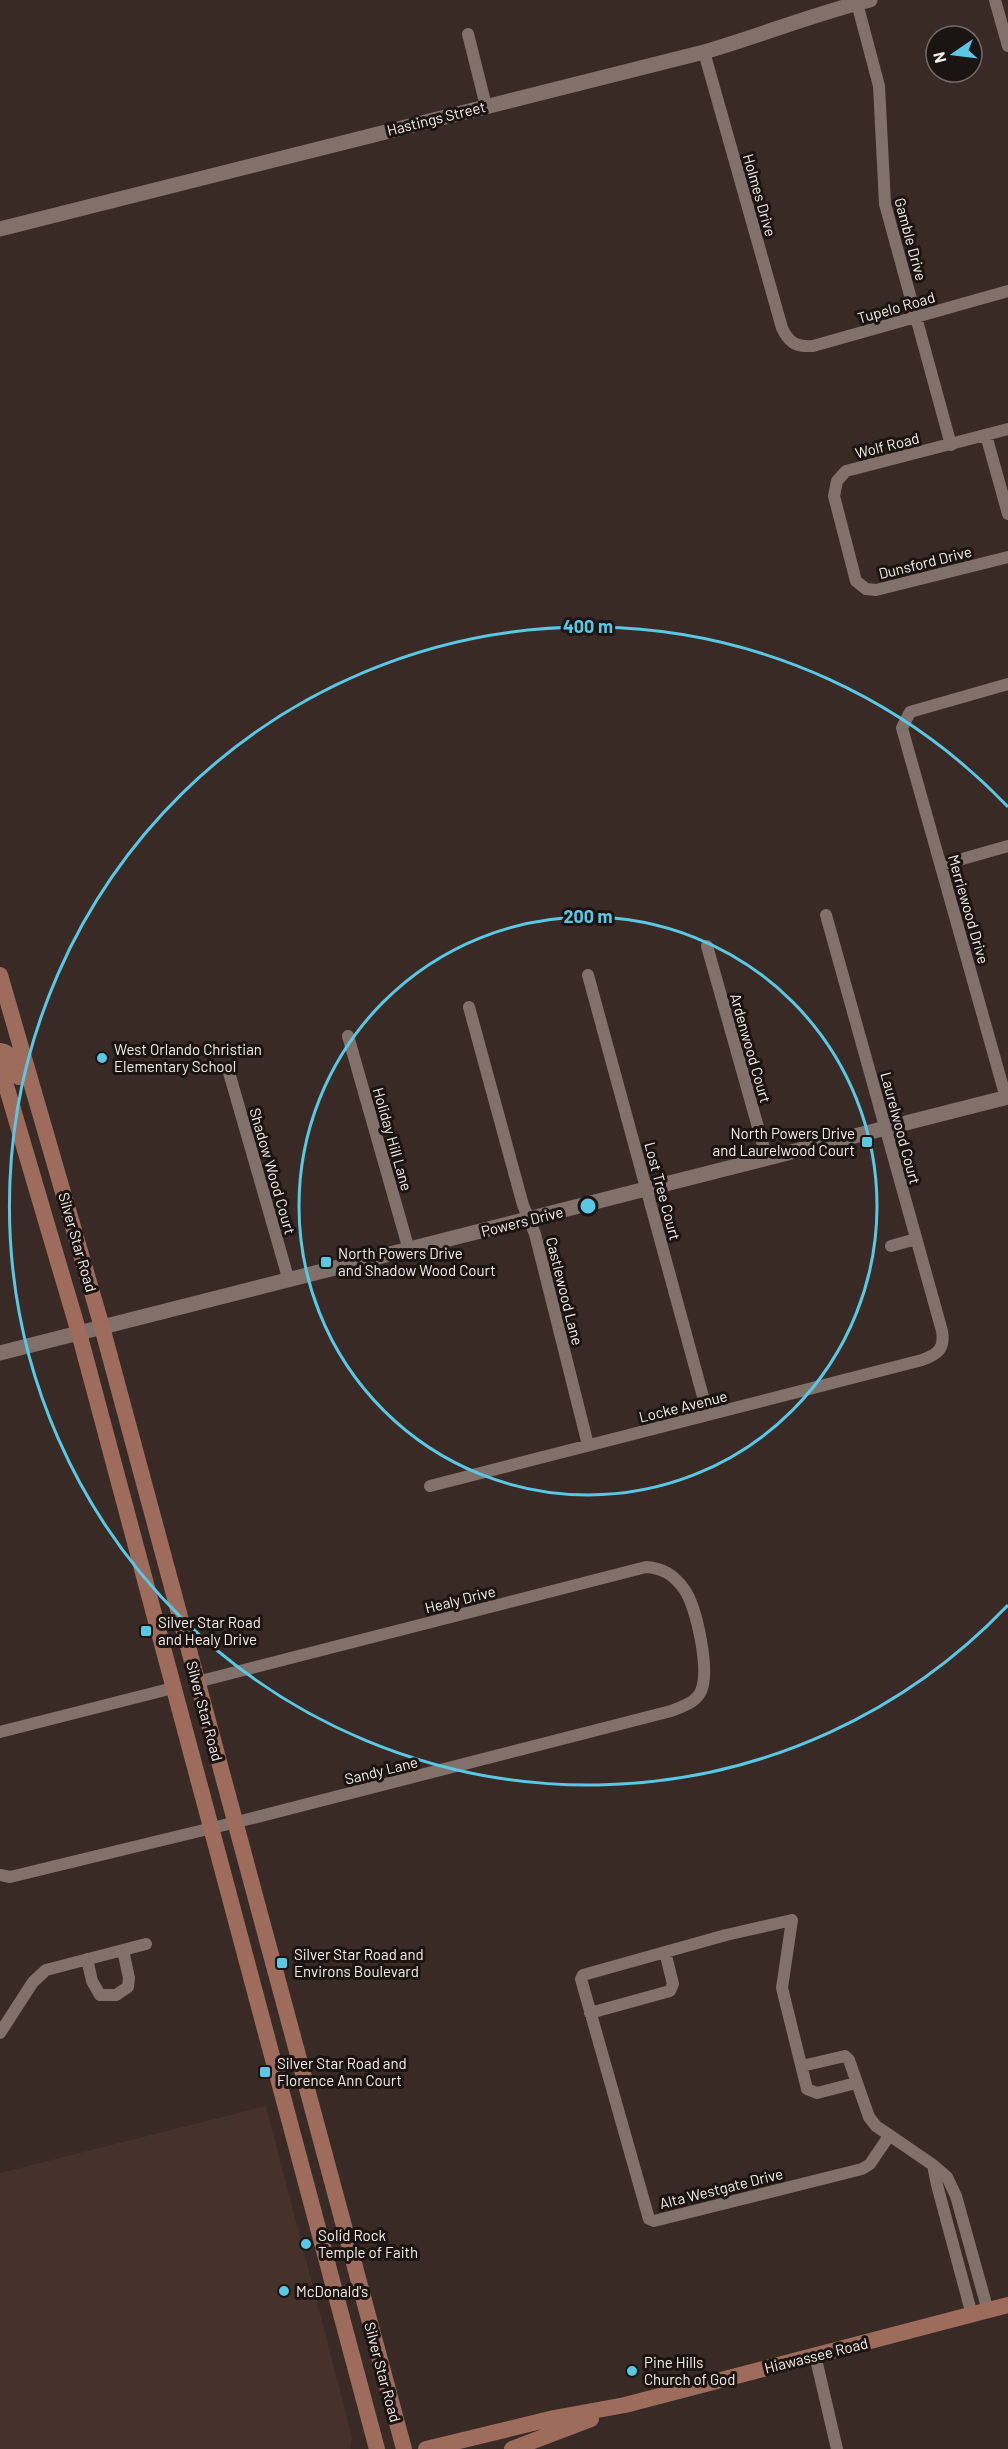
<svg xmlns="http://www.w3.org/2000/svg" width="1008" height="2449" viewBox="0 0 1008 2449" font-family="Barlow,sans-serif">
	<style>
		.built { fill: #47312b }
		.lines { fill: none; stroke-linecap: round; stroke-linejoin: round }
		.minor { stroke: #82716b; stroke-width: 12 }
		.tertiary { stroke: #82716b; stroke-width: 15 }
		.secondary { stroke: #9e6c5c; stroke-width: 16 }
		.ring { fill: none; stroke: #59c8e4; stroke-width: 3 }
		.poi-dot { fill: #59c8e4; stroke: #1b1412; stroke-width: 2 }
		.labels { text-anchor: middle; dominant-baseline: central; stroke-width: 6; stroke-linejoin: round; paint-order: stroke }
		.street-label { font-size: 15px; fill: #f7ecea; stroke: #1b1412 }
		.poi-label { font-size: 15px; fill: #f7ecea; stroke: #1b1412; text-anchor: start }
		.centre { fill: #59c8e4; stroke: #1b1412; stroke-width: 3 }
		.ring-label { font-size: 18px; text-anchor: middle; font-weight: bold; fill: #59c8e4; stroke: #1b1412; stroke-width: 6; stroke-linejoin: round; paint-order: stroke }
	</style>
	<rect width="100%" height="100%" fill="#392a25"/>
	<path class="built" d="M266 2106 352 2437 350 2449H0V2173Z"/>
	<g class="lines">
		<path class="minor" d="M995 0 1008 46
			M857 3 879 86 885 204 951 445
			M468 34 486 106
			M704 52 782 328C789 343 796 347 813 346L1008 291
			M1008 429 846 471 837 481 834 496 856 581 866 589 876 590 1008 557
			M986 435 1008 514
			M941 865 1008 846
			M707 946 767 1159
			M588 975 708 1415
			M469 1007 523 1205 535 1234 588 1445
			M348 1036 409 1250
			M228 1069 289 1281
			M1006 1098 902 728 910 712 1008 684
			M891 1246 916 1239
			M430 1486 922 1360C938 1354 945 1349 942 1331L826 915
			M0 1732 173 1688
			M0 1875 10 1877 245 1820 671 1711C681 1707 696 1703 701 1691 710 1671 697 1607 684 1589 674 1575 663 1568 646 1567L197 1682
			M87 1959 92 1981 100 1995H116L128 1987 129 1978 123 1950
			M590 2013 670 1991 673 1984 665 1952
			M0 2033 33 1982 46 1970 146 1944
			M802 2066 845 2056 849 2060 869 2117 876 2126 933 2165 947 2177 956 2196 988 2311
			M856 2083 817 2093 807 2089 782 1988 792 1920 726 1935 583 1975 581 1979 649 2219 654 2221 862 2169 870 2164 889 2136
			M933 2165 937 2185 972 2315
			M815 2355 837 2449"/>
		<path class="tertiary" d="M0 229 704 52C760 36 813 14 870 0
			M0 1353 1008 1097"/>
		<path class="secondary" d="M0 975 102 1327 404 2449
			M0 1051C14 1053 15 1065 19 1077
			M0 1065 79 1333 377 2449
			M426 2449 554 2418 625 2405 1008 2305
			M512 2449 591 2419"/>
	</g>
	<g class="ring">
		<circle cx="588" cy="1206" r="289"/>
		<path d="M1008 1605A579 579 0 1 1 1008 807"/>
	</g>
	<g class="poi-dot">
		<circle cx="102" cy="1058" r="6"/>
		<rect x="861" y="1136" width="12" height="12" rx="3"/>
		<rect x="320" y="1256" width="12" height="12" rx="3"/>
		<rect x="140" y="1625" width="12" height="12" rx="3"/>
		<rect x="276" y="1957" width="12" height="12" rx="3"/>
		<rect x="259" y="2066" width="12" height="12" rx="3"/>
		<circle cx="306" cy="2244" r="6"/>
		<circle cx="284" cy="2291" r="6"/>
		<circle cx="632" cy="2371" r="6"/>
	</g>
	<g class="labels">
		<g class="street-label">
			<text transform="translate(436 118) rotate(-14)">Hastings Street</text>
			<text transform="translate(760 195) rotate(74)">Holmes Drive</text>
			<text transform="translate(911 239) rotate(75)">Gamble Drive</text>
			<text transform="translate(896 307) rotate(-16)">Tupelo Road</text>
			<text transform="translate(887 445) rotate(-14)">Wolf Road</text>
			<text transform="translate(925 562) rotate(-14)">Dunsford Drive</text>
			<text transform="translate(969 909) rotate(74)">Merriewood Drive</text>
			<text transform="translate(751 1048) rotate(74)">Ardenwood Court</text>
			<text transform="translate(901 1128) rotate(75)">Laurelwood Court</text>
			<text transform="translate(393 1139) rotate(74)">Holiday Hill Lane</text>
			<text transform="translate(273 1171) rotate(74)">Shadow Wood Court</text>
			<text transform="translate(663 1191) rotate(75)">Lost Tree Court</text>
			<text transform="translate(522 1221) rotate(-14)">Powers Drive</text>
			<text transform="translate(78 1242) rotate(74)">Silver Star Road</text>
			<text transform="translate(565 1291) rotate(76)">Castlewood Lane</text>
			<text transform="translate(683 1406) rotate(-14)">Locke Avenue</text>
			<text transform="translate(460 1599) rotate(-14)">Healy Drive</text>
			<text transform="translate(205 1711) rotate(75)">Silver Star Road</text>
			<text transform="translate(381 1770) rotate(-14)">Sandy Lane</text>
			<text transform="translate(721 2188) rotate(-14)">Alta Westgate Drive</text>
			<text transform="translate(816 2355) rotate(-14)">Hiawassee Road</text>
			<text transform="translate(383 2372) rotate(75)">Silver Star Road</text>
		</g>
		<g class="poi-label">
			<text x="114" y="1049">West Orlando Christian<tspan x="114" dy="17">Elementary School</tspan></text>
			<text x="855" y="1133" text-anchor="end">North Powers Drive<tspan x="855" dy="17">and Laurelwood Court</tspan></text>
			<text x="338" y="1253">North Powers Drive<tspan x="338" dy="17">and Shadow Wood Court</tspan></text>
			<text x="158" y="1622">Silver Star Road<tspan x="158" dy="17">and Healy Drive</tspan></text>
			<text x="294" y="1954">Silver Star Road and<tspan x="294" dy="17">Environs Boulevard</tspan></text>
			<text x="277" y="2063">Silver Star Road and<tspan x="277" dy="17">Florence Ann Court</tspan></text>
			<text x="318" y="2235">Solid Rock<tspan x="318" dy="17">Temple of Faith</tspan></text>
			<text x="296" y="2291">McDonald's</text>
			<text x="644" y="2362">Pine Hills<tspan x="644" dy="17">Church of God</tspan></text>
		</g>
	</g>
	<circle cx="588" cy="1206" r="9" class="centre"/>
	<g class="ring-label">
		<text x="588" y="633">400 m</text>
		<text x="588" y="923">200 m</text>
	</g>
	<g transform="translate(954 54) rotate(256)"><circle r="28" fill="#1b1412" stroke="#736a68" stroke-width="1.5"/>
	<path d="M0-4.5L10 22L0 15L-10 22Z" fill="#59c8e4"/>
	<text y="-9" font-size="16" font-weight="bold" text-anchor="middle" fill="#f7ecea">N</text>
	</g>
</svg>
